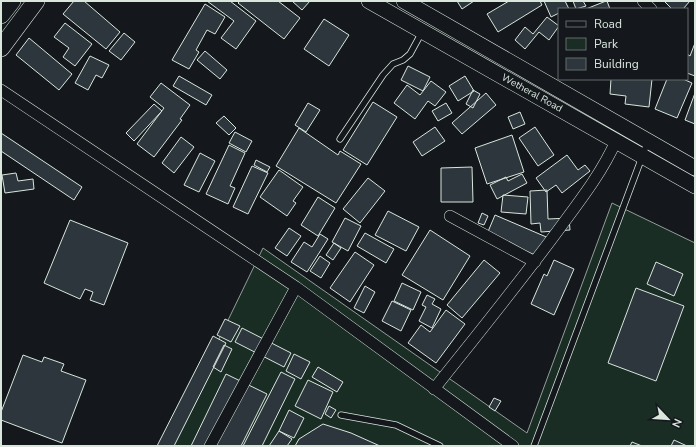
<svg xmlns="http://www.w3.org/2000/svg" width="696" height="447" viewBox="0 0 696 447" font-family="'Nunito Sans',sans-serif">
	<style>
		.green { fill: #1a2d24; stroke: #939e99 }
		.building { fill: #2c363c; stroke: #d8e6dc }
		.lines { fill: none; stroke-linecap: round; stroke-linejoin: round }
		.service-casing { stroke: #d8e6dc; stroke-width: 7 }
		.minor-casing { stroke: #d8e6dc; stroke-width: 12 }
		.secondary-casing { stroke: #d8e6dc; stroke-width: 16 }
		.primary-casing { stroke: #d8e6dc; stroke-width: 18 }
		.service { stroke: #14181c; stroke-width: 5.5 }
		.minor { stroke: #14181c; stroke-width: 11 }
		.secondary { stroke: #14181c; stroke-width: 15 }
		.primary { stroke: #14181c; stroke-width: 17 }
		.labels { text-anchor: middle; dominant-baseline: central; stroke-width: 3; stroke-linejoin: round; paint-order: stroke }
		.street-label { font-size: 10px; fill: #d8e6dc; stroke: #14181c }
	</style>
	<rect width="100%" height="100%" fill="#14181c"/>
	<path class="green" d="M612 203 695 243V446H167L263 248 527 433Z"/>
	<path class="building" d="M74 1H84L120 32 106 49 63 14Z
		M207 1H230L256 21 236 49 221 38 234 21Z
		M240 1H278L300 18 284 39 238 3Z
		M292 1H310L302 10Z
		M457 1H474L462 9Z
		M509 1H540L542 5 498 32 487 14Z
		M544 1H565L569 9H559V13L551 17Z
		M573 1H583L586 6 576 9Z
		M607 1 610 9H586L606 1Z
		M664 1H690L683 9H672Z
		M205 4 225 17 215 34 207 30 196 50 199 52 189 69 172 60Z
		M547 17 559 26 549 40 539 32 525 49 515 40 525 27 533 34Z
		M324 19 349 35 329 66 304 49Z
		M65 23 92 44 75 66 63 57 69 48 54 37Z
		M124 33 135 42 121 60 109 51Z
		M29 38 72 74 59 90 16 55Z
		M695 43V76L687 73V54L690 56Z
		M205 51 227 70 220 79 197 60Z
		M90 56 109 65 102 78 96 75 88 90 75 83Z
		M408 66 430 77 423 91 401 80Z
		M179 76 212 95 206 105 173 86Z
		M465 76 474 91 458 101 449 86Z
		M611 79H652L649 107 625 104 626 96 610 94Z
		M667 79H683L692 83 677 118 655 109Z
		M431 81 446 92 435 106 428 101 415 119 394 103 407 85 420 95Z
		M161 83 190 105 180 119 182 120 154 157 137 144 164 108 150 97Z
		M473 90 480 94 473 108 466 104Z
		M486 93 496 105 462 134 452 123Z
		M695 93V124L685 120Z
		M373 102 397 117 367 165 343 150Z
		M308 103 320 110 306 132 295 125Z
		M446 103 452 113 438 121 432 111Z
		M154 104 162 111 134 141 126 133Z
		M520 112 525 124 513 129 508 117Z
		M224 116 236 128 229 135 216 123Z
		M435 127 445 141 422 156 413 142Z
		M535 127 554 155 538 166 519 138Z
		M299 128 338 155 340 151 361 164 336 203 276 166Z
		M235 132 252 141 246 152 229 143Z
		M1 133 82 187 74 200 1 151Z
		M512 135 524 172 487 184 475 148Z
		M181 137 194 147 174 173 162 163Z
		M229 145 245 153 230 186 235 188 228 204 206 194Z
		M200 153 215 161 199 192 184 185Z
		M567 155 578 170 585 165 590 171 562 193 556 185 546 192 536 178Z
		M256 160 270 167 267 172 254 165Z
		M252 166 268 173 248 214 233 207Z
		M472 167 473 202H441V168Z
		M279 170 303 187 293 201 296 203 287 216 260 197Z
		M16 173 18 181 33 179 34 189 5 193 2 175Z
		M522 174 527 183 497 199 490 185 506 177 508 181Z
		M368 178 385 191 360 223 343 209Z
		M547 190 548 219 569 218 570 230 541 232 540 223 531 224 530 191Z
		M503 195 528 197 526 214 501 212Z
		M318 197 335 208 318 236 301 225Z
		M388 211 419 227 406 251 375 235Z
		M482 213 488 216 484 225 478 223Z
		M495 215 551 239 537 256 487 234Z
		M345 218 361 226 348 251 332 242Z
		M70 220 128 243 104 305 90 300 93 292 85 289 80 299 44 283Z
		M289 228 301 236 287 256 275 248Z
		M430 230 470 256 443 300 402 275Z
		M365 233 394 249 386 263 357 246Z
		M320 234 328 239 307 272 291 262 304 242 312 247Z
		M334 243 341 248 333 260 326 255Z
		M355 252 374 265 350 302 330 288Z
		M320 256 330 263 321 278 310 271Z
		M484 260 500 273 462 318 447 305Z
		M554 260 574 269 554 315 531 304 544 274 547 276Z
		M656 262 683 274 674 296 647 284Z
		M402 283 421 292 413 310 394 301Z
		M365 286 375 292 364 313 354 308Z
		M636 288 684 306 656 381 608 363Z
		M427 295 435 299 432 304 441 309 432 328 419 321 426 307 422 305Z
		M392 301 411 310 401 331 382 321Z
		M446 310 465 324 436 363 408 343 421 325 430 332Z
		M225 319 240 326 231 342 217 335Z
		M242 328 291 353 284 367 235 342Z
		M213 336 226 343 174 446H157Z
		M224 345 232 349 221 372 213 367Z
		M294 354 310 362 301 379 286 371Z
		M23 355 42 362 44 357 64 364 61 371 86 380 62 443 1 420V412Z
		M318 367 343 382 337 392 312 377Z
		M281 372 295 379 262 446H243Z
		M226 374 267 394 241 446H191Z
		M308 380 333 392 321 419 295 406Z
		M494 398 501 401 495 411 489 407Z
		M329 406 336 410 331 418 325 414Z
		M289 410 304 418 294 438 279 431Z
		M323 424 351 433 380 446H295L299 439Z
		M279 431 292 439 287 446H269Z
		M674 440 687 446H671Z
		M632 442 642 446H630Z"/>
	<g class="lines">
		<g class="service-casing">
			<path id="service" d="M340 139 383 75 393 64 403 60 410 54 422 32
				M341 415 396 425 440 446
				M534 446 648 141"/>
		</g>
		<g class="minor-casing">
			<path id="minor" d="M643 1 651 9
				M1 90 296 287 513 446
				M450 216 535 262
				M434 389C477 335 521 281 562 225 582 198 602 172 616 141
				M210 446 296 287"/>
		</g>
		<g class="secondary-casing">
			<path id="secondary" d="M369 1 695 186
				M404 1 695 168"/>
		</g>
		<g class="primary-casing">
			<path id="primary" d="M1 15 12 1
				M1 48 36 1"/>
		</g>
		<use href="#service" class="service"/>
		<use href="#minor" class="minor"/>
		<use href="#secondary" class="secondary"/>
		<use href="#primary" class="primary"/>
	</g>
	<g class="labels">
		<g class="street-label">
			<text transform="translate(532 93) rotate(29)">Wetheral Road</text>
		</g>
	</g>
	<rect width="696" height="447" fill="none" stroke="#d8e6dc" stroke-width="4"/>
	<rect x="558" y="8" width="130" height="72" fill="#14181c" stroke="#626a69"/>
	<rect x="566" y="21" width="20" height="6" fill="#14181c" stroke="#626a69"/>
	<text x="594" y="28" font-size="12" fill="#d8e6dc">Road</text>
	<rect x="566" y="38" width="20" height="12" fill="#1a2d24" stroke="#626a69"/>
	<text x="594" y="48" font-size="12" fill="#d8e6dc">Park</text>
	<rect x="566" y="58" width="20" height="12" fill="#2c363c" stroke="#626a69"/>
	<text x="594" y="68" font-size="12" fill="#d8e6dc">Building</text>
	<g transform="translate(668 419) rotate(115)" stroke="#14181c" stroke-width="3" paint-order="stroke">
	<path d="M0-3L7 15L0 10L-7 15Z" fill="#d8e6dc"/>
	<text y="-6" font-size="11" font-weight="bold" text-anchor="middle" fill="#d8e6dc">N</text>
	</g>
</svg>
